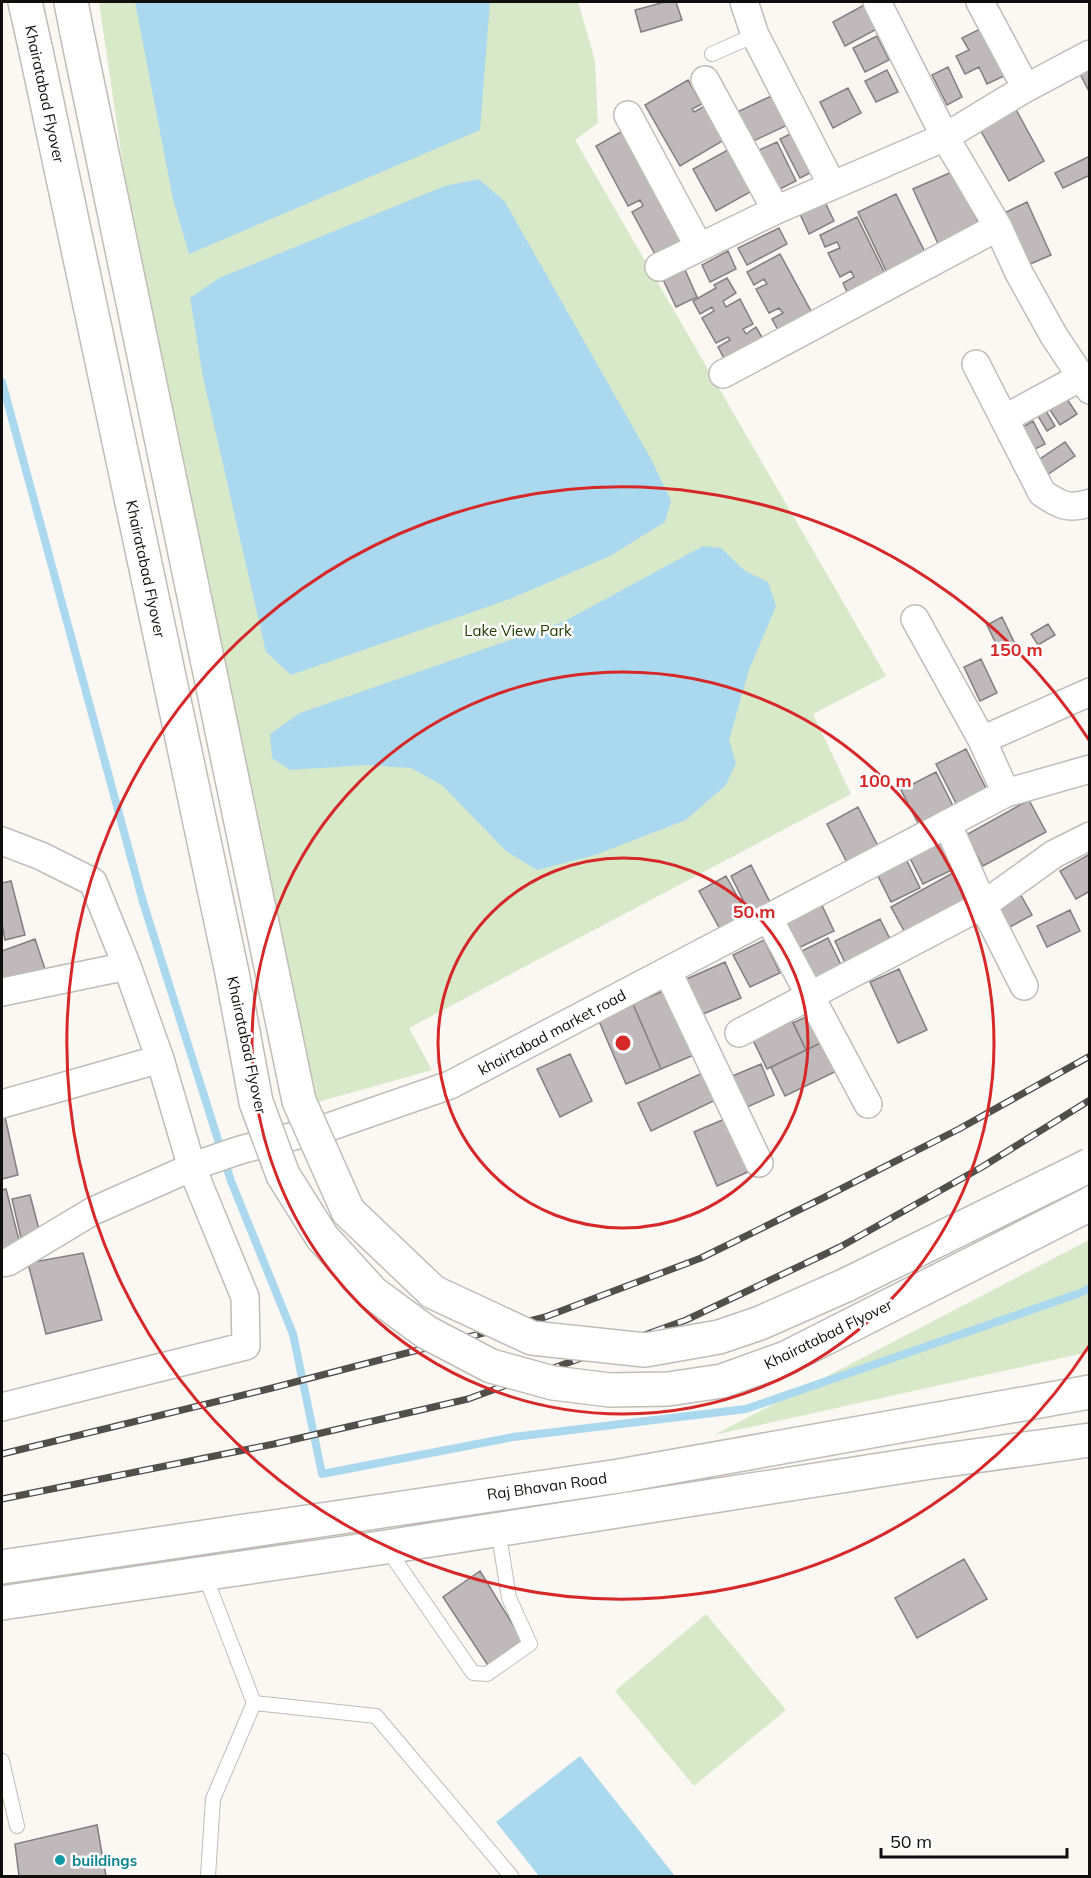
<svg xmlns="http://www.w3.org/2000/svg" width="1091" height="1878" viewBox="0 0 1091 1878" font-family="Mulish,sans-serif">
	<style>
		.green { fill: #d8e9ca }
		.water { fill: #aad8ee }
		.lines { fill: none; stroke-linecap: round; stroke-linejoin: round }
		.stream { stroke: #aad8ee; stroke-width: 8 }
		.building { fill: #bfb9bb; stroke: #847e80; stroke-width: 1.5 }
		.lane-casing { stroke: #c0bdb8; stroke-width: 16 }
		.street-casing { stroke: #c0bdb8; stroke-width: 30 }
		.secondary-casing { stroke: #c0bdb8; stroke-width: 36 }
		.primary-casing { stroke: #c0bdb8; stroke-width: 36 }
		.lane { stroke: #fff; stroke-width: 14 }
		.street { stroke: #fff; stroke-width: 27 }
		.secondary { stroke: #fff; stroke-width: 33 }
		.primary { stroke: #fff; stroke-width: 33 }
		.rail-casing { stroke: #514f4c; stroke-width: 7 }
		.rail { stroke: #fff; stroke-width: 4.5; stroke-dasharray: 14; stroke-linecap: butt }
		.primary-bridge-casing { stroke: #c0bdb8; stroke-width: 36; stroke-linecap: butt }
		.primary-bridge { stroke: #fff; stroke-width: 33 }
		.ring { fill: none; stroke: #d62828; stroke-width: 3 }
		.culture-dot { fill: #0f9aa8; stroke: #fff; stroke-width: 2 }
		.labels { text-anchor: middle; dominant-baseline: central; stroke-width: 5; stroke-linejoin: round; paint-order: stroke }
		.street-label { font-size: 15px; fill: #100f0d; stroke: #fff }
		.park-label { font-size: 15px; fill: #223b00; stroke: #fff }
		.culture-label { font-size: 15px; font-weight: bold; fill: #0d838f; stroke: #fff; text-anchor: start }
		.centre { fill: #d62828; stroke: #fff; stroke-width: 3 }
		.ring-label { font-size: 18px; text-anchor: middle; font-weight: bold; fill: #d62828; stroke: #fff; stroke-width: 5; stroke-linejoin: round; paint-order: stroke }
	</style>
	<rect width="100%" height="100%" fill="#fbf7f2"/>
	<path class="green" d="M99 2H578L595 61 598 123 575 140 886 676 813 714 851 794 409 1028 432 1070 318 1102 295 1023 130 214Z
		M1089 1240V1352L714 1435Z
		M706 1614 786 1710 694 1786 615 1691Z"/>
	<path class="water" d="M135 2H490L480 130 189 254 173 199Z
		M479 179 505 202 651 459 671 501 665 522 610 556 510 599 291 675 266 652 203 377 190 298 219 278 445 186Z
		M703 546 721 548 745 571 768 582 776 606 749 670 729 740 736 763 726 785 686 820 595 855 537 870 506 851 442 785 411 768 366 765 290 770 272 758 270 734 300 713 565 621Z
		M580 1756 675 1876H539L496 1822Z"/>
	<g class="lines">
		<path class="stream" d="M2 382 143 902 231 1181 293 1334 322 1474 513 1437 746 1409 1080 1293 1090 1288"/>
	</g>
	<path class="building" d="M665 2H676L682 20 641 32 635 10Z
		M864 5 877 29 845 46 833 22Z
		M980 29 1004 76 987 84 979 67 965 74 956 56 969 50 962 38Z
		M877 36 889 60 865 72 853 48Z
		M948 67 962 97 947 105 932 75Z
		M1090 67V93L1079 72Z
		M887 70 898 92 876 102 865 81Z
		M688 80 702 104 692 109 694 112 705 106 724 140 680 166 645 105Z
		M848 88 861 113 833 128 820 102Z
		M782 91 796 121 747 144 733 114Z
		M1013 104 1044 161 1009 181 977 124Z
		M628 128 688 239 656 256 632 212 643 206 640 200 628 206 596 146Z
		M802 128 822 167 800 178 780 139Z
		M777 142 796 181 776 191 757 151Z
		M737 145 759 187 716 211 693 169Z
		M1090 156V175L1063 188 1055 173Z
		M954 171 981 229 940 248 913 189Z
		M896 194 927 256 888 275 858 212Z
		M825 202 834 221 809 234 800 214Z
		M1027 202 1051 255 1021 268 998 216Z
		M857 217 886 276 848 294 843 283 854 277 851 271 840 277 828 253 840 248 837 242 825 247 820 235Z
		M779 228 787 244 747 265 738 248Z
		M728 251 736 269 710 282 702 265Z
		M780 254 812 313 778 330 772 319 783 313 779 308 769 313 756 289 767 284 764 279 754 285 747 272Z
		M682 263 697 297 676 307 660 273Z
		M727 278 736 293 723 301 726 307 740 299 753 324 743 329 746 334 756 327 763 339 725 360 718 347 730 340 728 337 716 343 702 318 714 311 712 307 700 314 693 301 716 288 714 285Z
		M1067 399 1077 414 1060 425 1050 410Z
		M1046 411 1055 426 1047 431 1038 416Z
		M1033 421 1045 444 1033 450 1021 428Z
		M1065 442 1075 456 1044 477 1034 463Z
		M1002 617 1017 648 1002 656 987 625Z
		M1048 624 1055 635 1038 645 1031 634Z
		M981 659 997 693 980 701 964 667Z
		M966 749 990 796 960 811 936 764Z
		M936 772 957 814 922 831 901 790Z
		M1029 800 1046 832 983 866 966 835Z
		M858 807 881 852 850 868 827 824Z
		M940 836 956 868 923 884 907 852Z
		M1090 854V891L1076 899 1060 871Z
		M906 859 920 888 891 902 877 874Z
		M751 865 774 910 753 920 731 876Z
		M960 869 977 901 908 938 891 907Z
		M726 876 752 923 725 938 699 891Z
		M11 881 25 935 5 940 2 924V883Z
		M1018 890 1032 915 999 933 985 907Z
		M818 897 834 931 790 952 774 917Z
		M1070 910 1080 931 1047 947 1037 926Z
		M880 919 894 947 848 969 835 941Z
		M828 938 845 973 811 990 794 955Z
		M35 939 47 975 2 979V951Z
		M764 940 780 973 750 987 733 955Z
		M725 962 741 998 696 1017 680 982Z
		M899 969 927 1030 898 1043 870 982Z
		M668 989 696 1054 661 1069 633 1004Z
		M633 1004 661 1069 626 1084 598 1019Z
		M818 1011 831 1038 806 1050 793 1023Z
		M789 1014 806 1050 767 1069 750 1034Z
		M831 1038 845 1067 785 1096 771 1067Z
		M570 1054 592 1101 560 1117 537 1069Z
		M761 1064 774 1095 743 1109 730 1077Z
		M711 1069 724 1096 651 1131 638 1103Z
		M2 1117H5L18 1175 2 1179Z
		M727 1118 750 1171 717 1186 694 1132Z
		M6 1189 20 1244 2 1249V1190Z
		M30 1195 41 1237 22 1242 12 1199Z
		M83 1253 102 1320 46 1334 28 1263Z
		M964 1559 987 1599 917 1638 895 1598Z
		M480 1571 524 1643 489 1667 443 1597Z
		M97 1825 106 1876H19L15 1844Z"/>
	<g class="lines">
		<g class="lane-casing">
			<path id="lane" d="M712 54 755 35
				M386 1547 473 1673 487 1674 530 1644 509 1598 498 1529
				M204 1573 254 1703 213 1799 208 1876
				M254 1703 376 1716 511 1876
				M2 1761 17 1826"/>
		</g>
		<g class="street-casing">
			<path id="street" d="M744 2 755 35 832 185
				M877 2 945 137 998 227 1019 273 1054 336 1090 390
				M980 2 1026 88
				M705 80 776 210
				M628 115 699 247
				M659 267 776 210 945 137 1026 88 1090 54
				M976 364 1042 493C1060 505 1068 510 1090 503
				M723 374 998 227
				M1004 419 1081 377
				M915 619 982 740 1006 793
				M982 740 1090 692
				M948 825 983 905 1024 986
				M2 841 41 856 93 882 127 966
				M769 919 868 1104
				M668 972 759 1163
				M2 992 127 966 160 1059
				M739 1033 983 905 1054 854 1090 836
				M2 1104 160 1059 192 1168 245 1297 246 1346 2 1407
				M2 1263 8 1262 93 1211 199 1164 240 1150 329 1127 450 1085 1006 793 1090 769"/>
		</g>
		<g class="secondary-casing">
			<path id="secondary" d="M2 1567 619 1476 1090 1392
				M2 1603 386 1547 931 1462 1090 1440"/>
		</g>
		<g class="primary-casing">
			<path id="primary" d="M25 2 36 51
				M71 2 77 33"/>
		</g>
		<use href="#lane" class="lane"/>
		<use href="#street" class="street"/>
		<use href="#secondary" class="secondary"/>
		<use href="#primary" class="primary"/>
		<g class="rail-casing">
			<path id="rail" d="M2 1454 272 1388 545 1317 701 1258 819 1200 959 1129 1090 1056
				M2 1499 274 1444 468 1399 686 1320 840 1247 982 1167 1090 1100"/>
		</g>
		<use href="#rail" class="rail"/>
		<g class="primary-bridge-casing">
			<path id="primary-bridge" d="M77 33 299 1101 348 1211 433 1292 532 1338 645 1350 719 1337 760 1323 846 1285 1090 1165
				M36 51 232 973 256 1102 283 1175 322 1237 373 1293 426 1332 491 1366 553 1383 610 1390 668 1389 722 1381 786 1358 1090 1204"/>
		</g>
		<use href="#primary-bridge" class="primary-bridge"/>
	</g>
	<g class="ring">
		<circle cx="623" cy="1043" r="185"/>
		<circle cx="623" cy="1043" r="371"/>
		<path d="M1089 1346A556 556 0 1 1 1089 740"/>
	</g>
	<circle class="culture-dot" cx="60" cy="1860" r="6"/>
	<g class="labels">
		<g class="street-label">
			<text transform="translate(45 94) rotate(78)">Khairatabad Flyover</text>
			<text transform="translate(146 569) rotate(78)">Khairatabad Flyover</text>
			<text transform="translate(552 1032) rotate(-28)">khairtabad market road</text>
			<text transform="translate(247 1045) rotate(78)">Khairatabad Flyover</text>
			<text transform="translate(828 1334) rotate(-26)">Khairatabad Flyover</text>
			<text transform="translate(547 1486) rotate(-8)">Raj Bhavan Road</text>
		</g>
		<g class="park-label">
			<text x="518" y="630">Lake View Park</text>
		</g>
		<g class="culture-label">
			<text x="72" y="1860">buildings</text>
		</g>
	</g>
	<circle cx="623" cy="1043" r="9" class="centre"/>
	<g class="ring-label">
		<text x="1016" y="656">150 m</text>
		<text x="885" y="787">100 m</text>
		<text x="754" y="918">50 m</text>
	</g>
	<rect width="1091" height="1878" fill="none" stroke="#100f0d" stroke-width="6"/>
	<path d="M881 1848v9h186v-9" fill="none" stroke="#100f0d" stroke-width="3"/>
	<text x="890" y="1848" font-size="18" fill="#100f0d" stroke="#ffffff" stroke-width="4.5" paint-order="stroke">50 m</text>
</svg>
